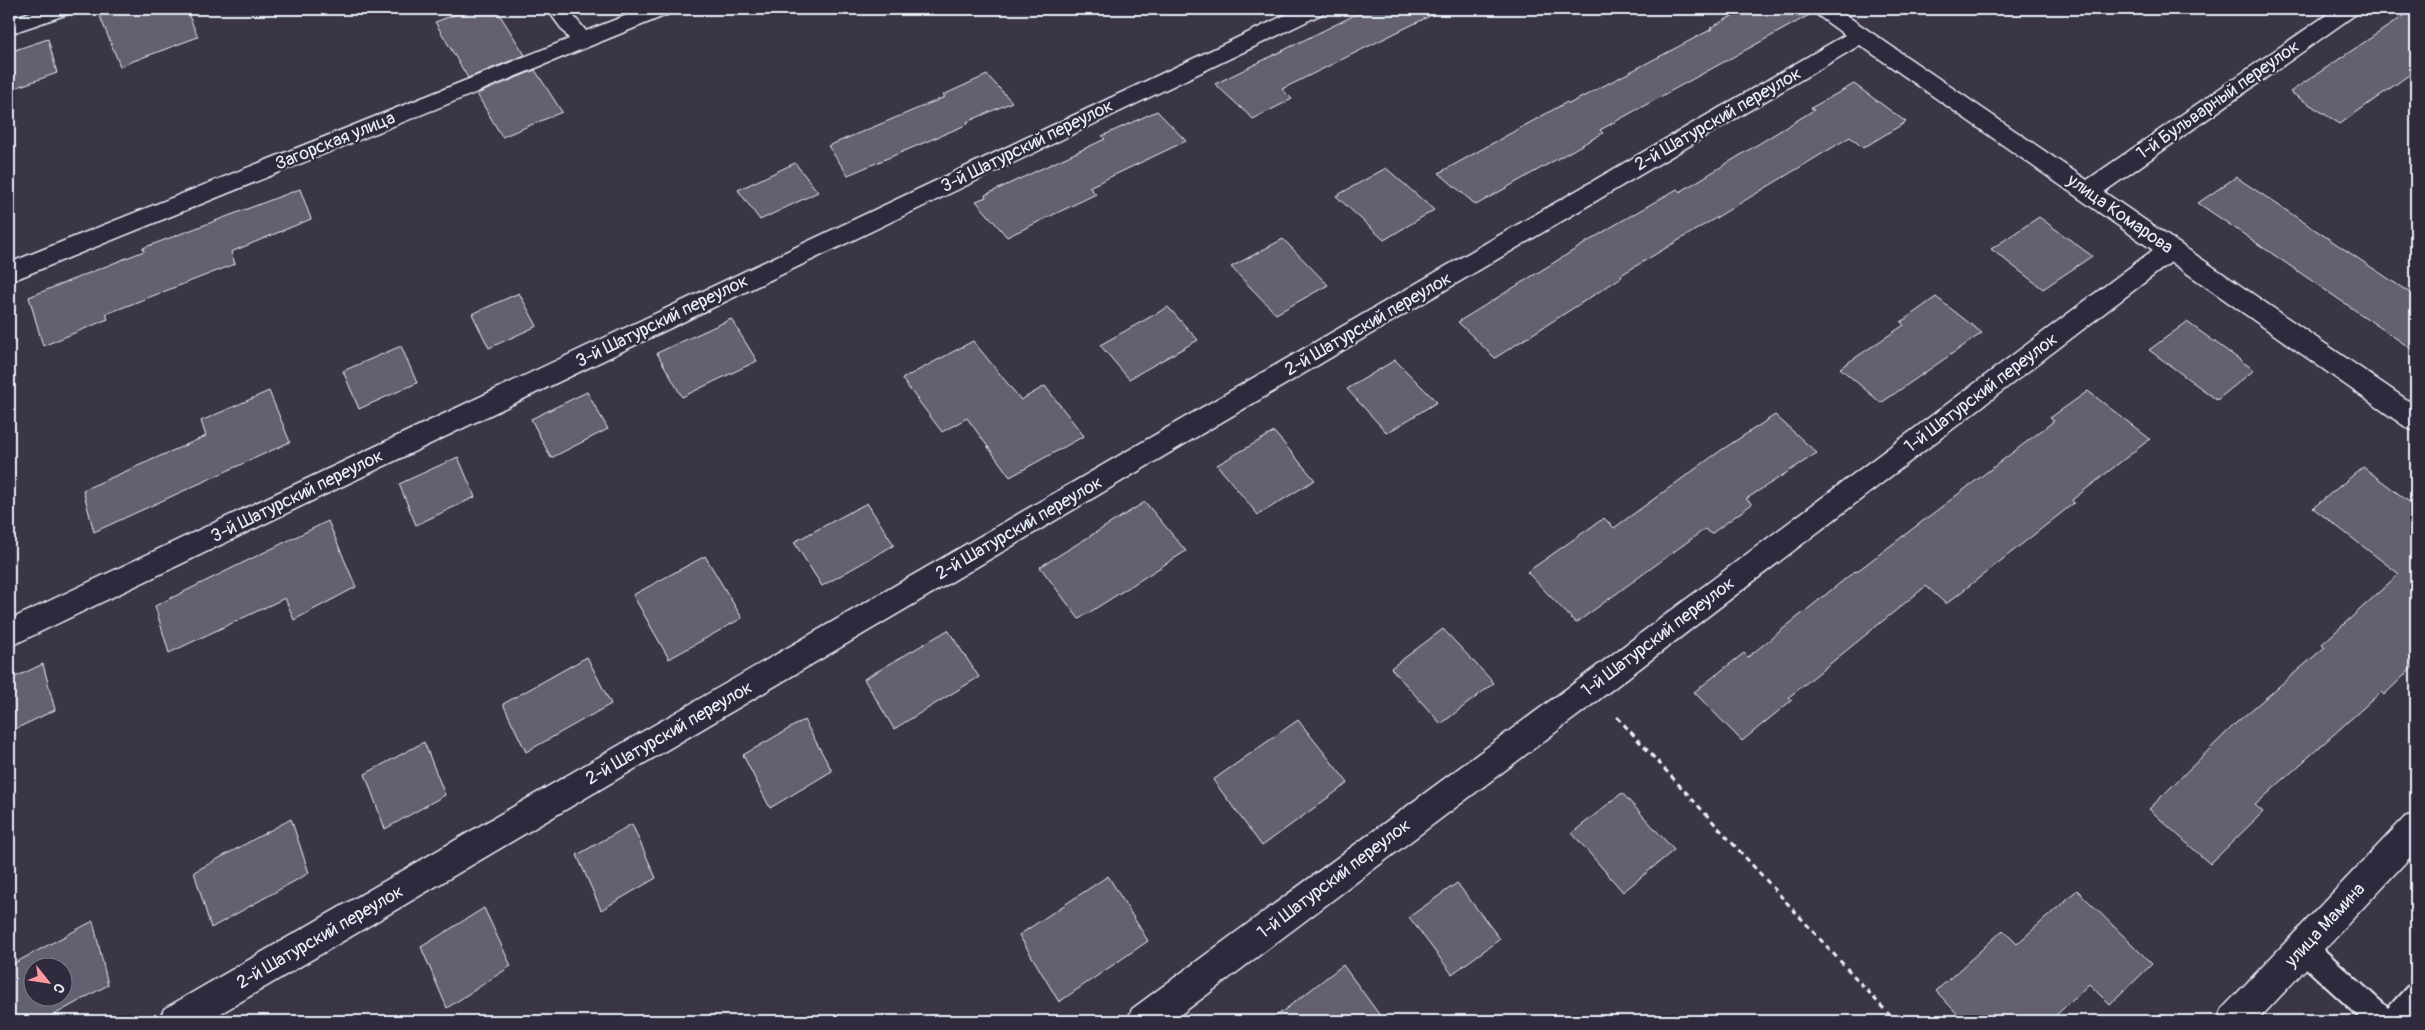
<svg xmlns="http://www.w3.org/2000/svg" width="2425" height="1030" viewBox="0 0 2425 1030" font-family="Pangolin,sans-serif">
	<style>
		.building { fill: #636171; stroke: #e8f1f8; fill-rule: evenodd }
		.lines { fill: none; stroke-linecap: round; stroke-linejoin: round }
		.service-casing { stroke: #e8f1f8; stroke-width: 4 }
		.minor-casing { stroke: #e8f1f8; stroke-width: 3 }
		.secondary-casing { stroke: #e8f1f8; stroke-width: 3 }
		.path { stroke: #e8f1f8; stroke-width: 3; stroke-dasharray: 5.5 4.5; stroke-linecap: butt }
		.service { fill: #2f2a3d; fill-rule: evenodd }
		.minor { fill: #2f2a3d; fill-rule: evenodd }
		.secondary { fill: #2f2a3d; fill-rule: evenodd }
		.labels { text-anchor: middle; dominant-baseline: central; stroke-width: 4.5; stroke-linejoin: round; paint-order: stroke }
		.street-label { font-size: 18px; fill: #e8f1f8; stroke: #2f2a3d }
	</style>
	<rect width="100%" height="100%" fill="#3a3648"/>
	<filter id="ink" filterUnits="userSpaceOnUse"><feTurbulence type="fractalNoise" baseFrequency=".02" numOctaves="2"/><feDisplacementMap in="SourceGraphic" scale="10" xChannelSelector="R" yChannelSelector="G"/><feConvolveMatrix kernelMatrix="1 2 1 2 8 2 1 2 1" color-interpolation-filters="sRGB"/></filter>
	<g filter="url(#ink)">
		<path class="building" d="M97 9H186L198 37 120 66Z
			M471 9H496L525 55 468 78 435 22Z
			M1367 9H1444L1282 89 1292 99 1253 119 1215 84Z
			M1745 9 1748 11 1752 9H1811L1813 13 1600 130 1603 133 1476 205 1439 173 1567 102 1569 104 1712 29 1710 28Z
			M2414 9H2416V70L2340 124 2290 92Z
			M48 39 57 73 9 90V52Z
			M535 70 562 112 502 137 477 94Z
			M987 75 1012 102 967 122 968 124 848 175 828 146 945 97 943 95Z
			M1854 84 1906 122 1863 148 1850 137 1621 275 1622 277 1495 358 1458 322 1613 226 1677 189 1680 192 1814 110 1811 108Z
			M1157 111 1186 141 1089 187 1096 194 1007 237 976 201 986 197 985 195 1105 139 1102 136Z
			M795 163 818 192 760 220 738 190Z
			M1386 168 1434 210 1384 240 1336 196Z
			M2236 177 2416 297V352L2198 203Z
			M300 189 311 219 231 252 235 264 106 314 108 319 43 346 29 297 144 251 143 248Z
			M2039 217 2092 256 2043 289 1991 249Z
			M1283 239 1328 285 1276 314 1231 267Z
			M519 293 537 326 489 348 472 314Z
			M1936 297 1982 333 1881 403 1840 368 1904 325 1901 322Z
			M1168 307 1198 340 1129 379 1100 345Z
			M731 319 757 361 682 397 657 353Z
			M2187 322 2254 370 2217 400 2149 350Z
			M973 341 1021 400 1045 386 1084 436 1010 477 967 418 942 432 902 379Z
			M401 346 417 383 359 409 343 371Z
			M1395 360 1437 402 1387 433 1347 389Z
			M269 391 290 442 94 532 83 490 206 436 201 421Z
			M2088 391 2150 439 2072 500 2074 503 1946 604 1926 586 1789 697 1792 700 1742 741 1694 692 1744 653 1748 657 1855 571 1856 572 2054 421 2050 418Z
			M587 392 608 429 551 458 531 419Z
			M1775 415 1817 453 1746 499 1752 504 1711 534 1705 529 1576 623 1527 572 1604 518 1614 528 1720 451Z
			M1274 432 1315 480 1258 515 1217 465Z
			M458 457 475 497 416 525 399 484Z
			M2363 467 2416 507V664L2384 695 2381 692 2255 805 2263 812 2210 864 2149 809 2236 723 2325 647 2322 644 2399 574 2313 508Z
			M1145 502 1186 551 1079 619 1040 567Z
			M867 503 894 545 822 586 794 542Z
			M328 521 356 587 294 620 285 598 169 653 155 606Z
			M705 556 742 618 669 659 633 595Z
			M1443 629 1494 683 1441 724 1391 668Z
			M948 630 979 677 894 729 864 679Z
			M587 657 611 704 526 752 503 704Z
			M43 664 55 710 9 732V680Z
			M804 720 832 771 770 808 743 755Z
			M1298 720 1348 783 1262 846 1213 780Z
			M424 742 445 795 385 829 365 774Z
			M1622 793 1674 850 1623 892 1572 833Z
			M291 819 309 873 211 928 194 872Z
			M632 824 656 878 601 910 577 855Z
			M1108 876 1148 941 1059 1002 1019 935Z
			M1457 883 1500 939 1452 974 1409 917Z
			M2077 890 2152 964 2110 1005 2089 984 2050 1021H1964L1936 991 2003 930 2017 944Z
			M484 908 511 966 447 1008 421 947Z
			M93 921 108 985 43 1021H9V966ZM32 968H62V998H32Z
			M1343 965 1384 1021H1270Z"/>
		<g class="lines">
			<g class="service-casing">
				<path id="service" d="M2303 935 2312 939 2388 1008 2407 987 2416 983V1015L2410 1021H2364L2294 957 2290 948 2294 939Z"/>
			</g>
			<g class="minor-casing">
				<path id="minor" d="M40 9H72L68 14 9 34V19Z
					M547 9H568L586 31 643 9H673L669 14 9 282V263L569 39Z
					M1298 9H1326L1322 14 9 647V620Z
					M1813 9H1837L2087 180 2335 9H2359L2356 14 2104 192 2416 406V431L2407 428 2171 262 1601 698 1172 1021H1127L1132 1009 1581 678 2153 250 1860 45 208 1021H159L164 1009 1845 35 1816 14Z"/>
			</g>
			<g class="secondary-casing">
				<path id="secondary" d="M2416 813V851L2257 1021H2217L2222 1009 2405 817Z"/>
			</g>
			<path class="path" d="M1617 717 1895 1021"/>
			<use href="#service" class="service"/>
			<use href="#minor" class="minor"/>
			<use href="#secondary" class="secondary"/>
		</g>
	</g>
	<g class="labels">
		<g class="street-label">
			<text transform="translate(2218 100) rotate(-35)">1-й Бульварный переулок</text>
			<text transform="translate(1718 119) rotate(-30)">2-й Шатурский переулок</text>
			<text transform="translate(335 141) rotate(-22)">Загорская улица</text>
			<text transform="translate(1027 146) rotate(-26)">3-й Шатурский переулок</text>
			<text transform="translate(2120 214) rotate(35)">улица Комарова</text>
			<text transform="translate(662 321) rotate(-26)">3-й Шатурский переулок</text>
			<text transform="translate(1368 324) rotate(-30)">2-й Шатурский переулок</text>
			<text transform="translate(1981 393) rotate(-37)">1-й Шатурский переулок</text>
			<text transform="translate(297 496) rotate(-26)">3-й Шатурский переулок</text>
			<text transform="translate(1019 528) rotate(-30)">2-й Шатурский переулок</text>
			<text transform="translate(1658 637) rotate(-37)">1-й Шатурский переулок</text>
			<text transform="translate(669 733) rotate(-30)">2-й Шатурский переулок</text>
			<text transform="translate(1334 879) rotate(-37)">1-й Шатурский переулок</text>
			<text transform="translate(2325 925) rotate(-47)">улица Мамина</text>
			<text transform="translate(320 937) rotate(-30)">2-й Шатурский переулок</text>
		</g>
	</g>
	<rect width="2425" height="1030" fill="none" stroke="#2f2a3d" stroke-width="30"/>
	<rect x="15" y="15" width="2395" height="1000" fill="none" stroke="#e8f1f8" stroke-width="2" filter="url(#ink)"/>
	<g transform="translate(48 982) rotate(120)"><circle r="24" fill="#2f2a3d" stroke="#797a88"/>
	<path d="M0-4L9 19L0 12L-9 19Z" fill="#ff9aa2"/>
	<text y="-8" font-size="14" font-weight="bold" text-anchor="middle" fill="#e8f1f8">С</text>
	</g>
</svg>
